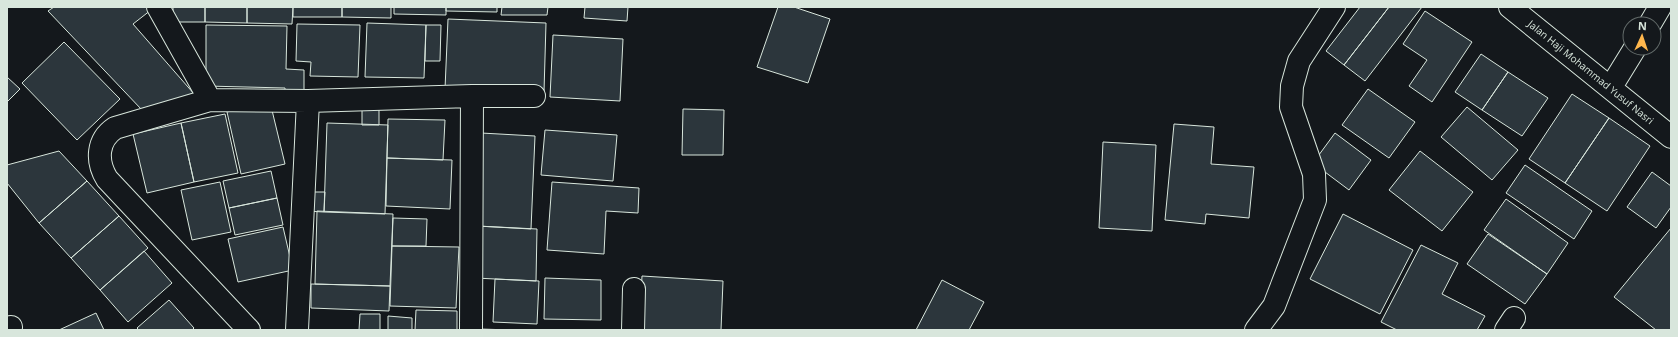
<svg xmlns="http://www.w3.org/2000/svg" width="1678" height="337" viewBox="0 0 1678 337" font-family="'Open Sans',sans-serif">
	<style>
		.building { fill: #2c363c; stroke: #d8e6dc }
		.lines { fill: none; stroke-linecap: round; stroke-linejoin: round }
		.street-casing { stroke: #d8e6dc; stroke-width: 24 }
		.secondary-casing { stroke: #d8e6dc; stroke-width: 24 }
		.street { stroke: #14181c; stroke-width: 22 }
		.secondary { stroke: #14181c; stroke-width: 22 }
		.labels { text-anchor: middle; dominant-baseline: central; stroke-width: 3; stroke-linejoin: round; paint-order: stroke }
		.street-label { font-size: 10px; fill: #d8e6dc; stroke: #14181c }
	</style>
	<rect width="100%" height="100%" fill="#14181c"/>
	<path class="building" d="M54 7H149L151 10 133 24 195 95 142 110 48 11Z
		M173 7H205V22H173Z
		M205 7H247V23L205 22Z
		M247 7H293L292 24 247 23Z
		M293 7H342V17H293Z
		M342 7H391V18L342 17Z
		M394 7H446V15L394 14Z
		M446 7H497V12L446 11Z
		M502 7H548L547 15H501Z
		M585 7H628L627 21 584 18Z
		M778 7H794L830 19 808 83 757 67Z
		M1360 7H1389L1344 65 1326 51Z
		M1389 7H1422L1365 81 1344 65Z
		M1425 11 1472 42 1432 102 1409 86 1427 60 1403 44Z
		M448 19 546 23 544 92 445 89Z
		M367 23 426 25 424 78 365 77Z
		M297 24 360 25 358 77 310 76 311 62 296 61Z
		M206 25 287 26 286 69 304 70V95H285V88L206 86Z
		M426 25H441L440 61H425Z
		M553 35 623 39 620 101 550 97Z
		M64 42 120 99 77 140 22 83Z
		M1481 54 1508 72 1482 110 1455 92Z
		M1508 72 1548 98 1522 136 1482 110Z
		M7 77 20 89 7 102Z
		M1368 89 1415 122 1389 158 1342 125Z
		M1572 94 1609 118 1565 183 1529 159Z
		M270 102 285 164 241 174 227 112Z
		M1467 107 1518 150 1492 180 1441 137Z
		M362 108 379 109V125H362Z
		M683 109 724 110 723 155H682Z
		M225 114 238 173 194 182 181 123Z
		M1609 118 1650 146 1607 211 1565 183Z
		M388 119 445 120 443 160 387 158Z
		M181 123 194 182 147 193 133 134Z
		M327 123 388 125 385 214 324 212Z
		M1174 124 1214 127 1211 164 1254 167 1249 218 1206 214 1205 224 1165 220Z
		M545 130 617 135 613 181 541 175Z
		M481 133 535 136 531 229 477 226Z
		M1335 133 1371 160 1349 190 1313 163Z
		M1103 142 1156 145 1152 231 1099 228Z
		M59 151 87 181 39 223 7 183V165Z
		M1420 151 1473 192 1442 231 1389 190Z
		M387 158 452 160 450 209 386 206Z
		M1525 165 1592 211 1574 239 1506 193Z
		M271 171 277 198 229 208 223 181Z
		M1652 172 1671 186V207L1656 228 1627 207Z
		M87 181 119 216 71 258 39 223Z
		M220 182 231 232 192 240 181 190Z
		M552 182 639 188 638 213 606 211 604 254 547 250Z
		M307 192H325L324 212 306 211Z
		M277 198 283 225 235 235 229 208Z
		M1506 199 1568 243 1547 274 1484 230Z
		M317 211 393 214 390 286 315 284Z
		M1343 214 1413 250 1380 314 1310 279Z
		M119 216 148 248 100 290 71 258Z
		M393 218 427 219 426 246H392Z
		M477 226 537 229 536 281 475 278Z
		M283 227 293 270 238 282 228 239Z
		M1671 228V330H1656L1614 297Z
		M1488 234 1547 274 1525 304 1467 264Z
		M1421 245 1458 263 1442 294 1485 316 1477 330H1397L1381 322Z
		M392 246 459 247 456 308 390 306Z
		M144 251 172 283 128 322 100 290Z
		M642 276 723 281 721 330H639Z
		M545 278 601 280V320L544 319Z
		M495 279 539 281 537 324 493 322Z
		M942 280 984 302 969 330H916Z
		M311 284 390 286 389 311 311 308Z
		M169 300 194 328 192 330H139L137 328Z
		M416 310 457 311V330H415Z
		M96 313 104 330H59Z
		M360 314H380V330H359Z
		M388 316 412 318V330H388Z
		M480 329 511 330H480Z"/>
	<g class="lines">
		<g class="street-casing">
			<path id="street" d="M158 7 210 100
				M7 329 11 327
				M249 330 107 179C96 161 97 140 115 128L210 100 308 101 472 96H534
				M297 330 308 101
				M471 330 472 96
				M633 330 634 289
				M1256 330 1274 306 1315 200 1314 174 1291 107 1292 86 1299 61 1334 7
				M1506 330 1514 318"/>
		</g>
		<g class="secondary-casing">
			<path id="secondary" d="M1510 7 1671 137
				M1650 24 1660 7
				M1611 87 1635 48"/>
		</g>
		<use href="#street" class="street"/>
		<use href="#secondary" class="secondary"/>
	</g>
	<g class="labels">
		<g class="street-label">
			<text transform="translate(1591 72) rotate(39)">Jalan Haji Mohammad Yusuf Nasri</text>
		</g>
	</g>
	<rect width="1678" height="337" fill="none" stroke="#d8e6dc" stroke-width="16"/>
	<g transform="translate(1642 36) rotate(3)"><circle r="19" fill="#14181c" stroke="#626a69"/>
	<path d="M0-3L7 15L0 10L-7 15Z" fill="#ffb74d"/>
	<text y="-6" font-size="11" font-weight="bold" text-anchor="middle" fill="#d8e6dc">N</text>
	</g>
</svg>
